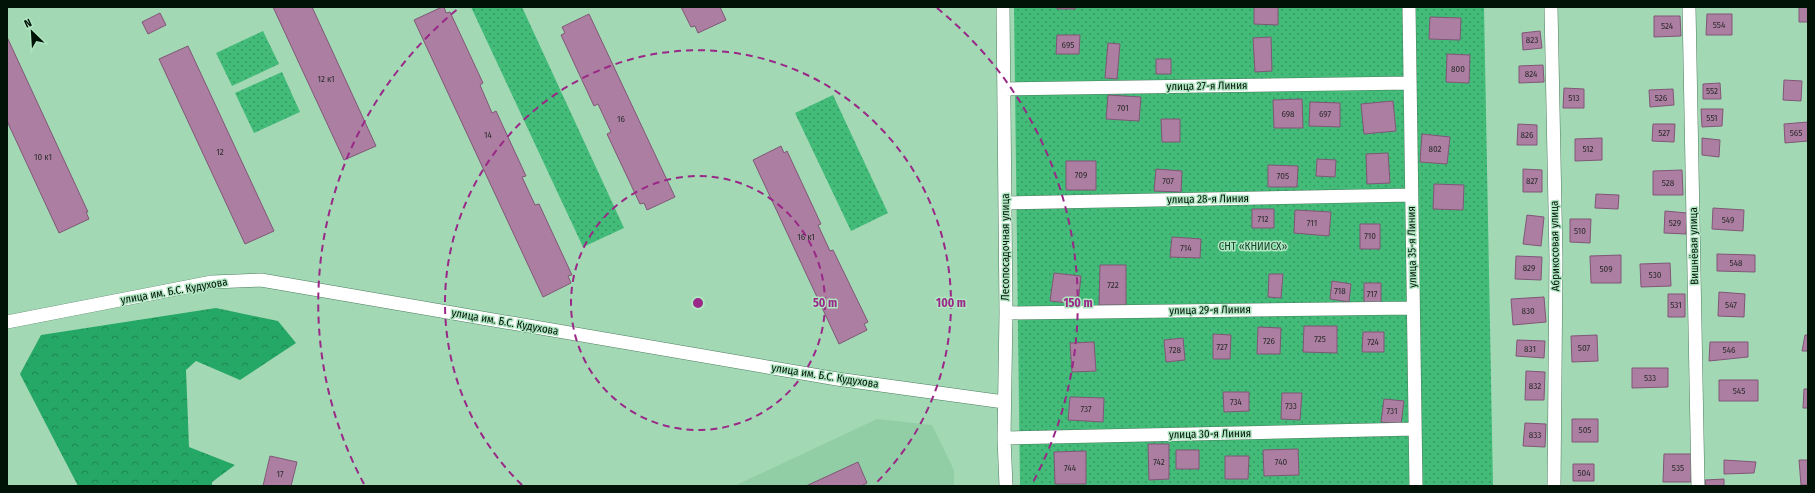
<svg xmlns="http://www.w3.org/2000/svg" width="1815" height="493" viewBox="0 0 1815 493" font-family="'Fira Sans Condensed',sans-serif">
	<style>
		.built { fill: #91cea6 }
		.forest { fill: url(#forest-crowns) }
		.park { fill: url(#park-dots) }
		.building { fill: #ac7ea1; stroke: #815677 }
		.lines { fill: none; stroke-linecap: round; stroke-linejoin: round }
		.street-casing { stroke: #4c7e5e; stroke-width: 14 }
		.street { stroke: #fff; stroke-width: 13 }
		.ring { fill: none; stroke: #992887; stroke-width: 2; stroke-dasharray: 7 5 }
		.labels { text-anchor: middle; dominant-baseline: central; stroke-width: 3; stroke-linejoin: round; paint-order: stroke }
		.number-label { font-size: 9px; fill: #2c2e2e }
		.street-label { font-size: 11px; fill: #011307; stroke: #b0e5c1 }
		.park-label { font-size: 11px; fill: #15462a; stroke: #b0e5c1 }
		.centre { fill: #992887; stroke: #b0e5c1; stroke-width: 2 }
		.ring-label { font-size: 12px; text-anchor: middle; font-weight: bold; fill: #992887; stroke: #b0e5c1; stroke-width: 3; stroke-linejoin: round; paint-order: stroke }
	</style>
	<defs>
		<pattern id="forest-crowns" width="20" height="18" patternUnits="userSpaceOnUse"><rect width="20" height="18" fill="#25a865"/><path d="M2 6a3 3 0 1 1 6 0M12 15a3 3 0 1 1 6 0" fill="none" stroke="#1e8851"/></pattern>
		<pattern id="park-dots" width="8" height="8" patternUnits="userSpaceOnUse"><rect width="8" height="8" fill="#42bc78"/><path d="M2 2h.1M6 6h.1" fill="none" stroke="#359860" stroke-width="1.8" stroke-linecap="round"/></pattern>
	</defs>
	<rect width="100%" height="100%" fill="#a3d8b5"/>
	<path class="built" d="M877 419 932 425 954 470V486H734Z"/>
	<path class="forest" d="M216 308 278 321 296 343 240 380 196 361 186 370 189 447 235 465 212 482V486H78L20 374 41 335Z"/>
	<path class="park" d="M471 7H522L624 228 583 247Z
		M1014 7H1484L1493 486H1020Z
		M263 31 279 64 232 86 216 53Z
		M282 72 300 112 254 133 235 93Z
		M833 95 888 213 851 231 795 113Z"/>
	<path class="building" d="M273 7H312L376 146 344 160Z
		M442 7H444L446 13 450 12 483 83 480 85 492 113 496 111 526 176 522 177 535 205 539 204 572 275 568 276 571 283 543 297 414 20Z
		M681 7H720L726 20 698 33 695 26 691 27Z
		M1057 7H1075V9H1057Z
		M1254 7H1278V25L1254 24Z
		M1799 7H1808V22H1799Z
		M160 13 166 25 148 34 142 22Z
		M589 14 675 197 647 210 644 203 640 204 607 134 611 132 598 104 594 106 561 35 565 33 562 27Z
		M1707 14H1732V35H1706Z
		M1654 16H1680L1681 36 1654 37Z
		M1430 17 1461 18 1460 40 1429 39Z
		M1540 31 1542 48 1523 50 1522 33Z
		M1057 35H1080L1079 54H1056Z
		M7 37 88 212H86L89 219 59 233 7 121Z
		M1271 37 1272 71 1255 72 1253 38Z
		M1108 43 1120 44 1117 79 1105 78Z
		M188 46 274 231 245 244 159 59Z
		M1447 54 1470 55 1469 83 1446 82Z
		M1156 59H1171V74H1156Z
		M1543 65 1544 82 1519 83V66Z
		M1784 80 1802 81 1801 101 1783 100Z
		M1720 83 1721 99H1703V84Z
		M1564 88 1584 89V108H1563Z
		M1673 89 1674 105 1650 107 1649 90Z
		M1108 95 1141 97 1139 121 1106 119Z
		M1302 99 1303 128H1274L1273 100Z
		M1393 101 1396 131 1364 134 1361 104Z
		M1310 102 1340 103V127L1309 126Z
		M1701 109H1723L1722 126 1702 127Z
		M1161 119H1180V142H1162Z
		M1808 122V141L1785 143 1784 124Z
		M1518 124 1537 125V145H1517Z
		M1653 124H1675L1674 142 1652 141Z
		M1422 134 1450 137 1447 164 1420 162Z
		M1602 138V160L1575 161V139Z
		M1702 138 1720 140 1719 157 1702 155Z
		M781 146 784 153 787 151 821 224 818 225 830 251 833 250 868 322 864 324 867 330 839 344 753 160Z
		M1388 153 1390 183 1367 184 1366 154Z
		M1317 159 1336 160 1335 177 1316 176Z
		M1066 161H1096V190H1066Z
		M1268 165 1298 166 1297 187H1268Z
		M1156 169 1182 171 1181 192 1154 191Z
		M1523 169 1542 170V192H1523Z
		M1682 170 1683 195H1653V171Z
		M1434 184 1464 185 1463 210 1433 209Z
		M1596 194 1619 195 1618 209 1595 208Z
		M1713 208 1744 210 1743 231 1712 229Z
		M1252 209H1274V228H1252Z
		M1295 210 1331 212 1329 236 1294 233Z
		M1665 211 1687 213 1686 234 1664 233Z
		M1527 215 1544 217 1541 246 1523 244Z
		M1570 219H1591L1590 243 1570 242Z
		M1360 224H1380V249H1360Z
		M1172 237 1201 239 1200 258 1170 257Z
		M1717 254 1755 255V272L1717 271Z
		M1621 255V283H1591L1590 256Z
		M1516 256 1542 257 1541 280 1515 279Z
		M1670 263 1671 286 1641 287 1640 264Z
		M1100 265H1126V305H1099Z
		M1054 273 1081 276 1078 304 1050 301Z
		M1269 274H1283L1281 298 1268 297Z
		M1332 281 1351 284 1349 302 1330 299Z
		M1364 283H1381V304H1364Z
		M1719 292 1745 294 1744 317 1718 316Z
		M1668 294H1685V317H1668Z
		M1544 297 1546 322 1513 325 1511 299Z
		M1304 326H1337V353L1303 352Z
		M1258 327 1281 328 1280 354H1257Z
		M1363 332H1384V352H1362Z
		M1213 334 1231 335 1230 359H1213Z
		M1597 335 1598 361 1572 362 1571 336Z
		M1805 335H1808V351H1802Z
		M1183 338 1185 360 1166 362 1164 340Z
		M1517 340 1545 341 1544 358 1516 356Z
		M1094 342 1096 371 1072 372 1070 343Z
		M1710 342H1748V357L1709 361Z
		M1632 368H1668V387L1632 388Z
		M1526 371 1545 372 1544 400H1525Z
		M1719 380H1758V401H1719Z
		M1804 389H1808V408H1803Z
		M1223 392H1249V411L1224 412Z
		M1282 393H1302L1300 420 1281 419Z
		M1070 397 1104 398 1103 422 1068 420Z
		M1384 399 1404 401 1401 424 1381 422Z
		M1572 419H1598V442H1572Z
		M1525 423 1546 424 1545 447 1523 446Z
		M1148 444H1169V479L1149 480Z
		M1298 449 1299 475 1264 476 1263 450Z
		M1176 450H1199V469H1176Z
		M1086 451V484H1055L1054 452Z
		M1664 454H1692L1691 482H1663Z
		M270 456 297 462 291 486H263Z
		M1225 456H1249L1248 479H1225Z
		M1724 460 1756 462 1754 473 1724 474Z
		M1799 460H1808V485H1801Z
		M858 462 867 483 861 486H806Z
		M1573 464H1594V481H1573Z
		M1724 479V486H1706L1705 480Z"/>
	<g class="lines">
		<g class="street-casing">
			<path id="street" d="M1003 7 1006 313 1004 438 1006 486
				M1409 7 1416 486
				M1551 7 1556 259 1554 486
				M1689 7 1698 486
				M1004 89 1410 83
				M1005 203 1411 195
				M1006 313 1413 308
				M7 322 212 282 261 280 837 379 1004 402
				M1004 438 1415 429"/>
		</g>
		<use href="#street" class="street"/>
	</g>
	<g class="ring">
		<circle cx="698" cy="303" r="127"/>
		<path d="M522 485A253 253 0 1 1 874 485"/>
		<path d="M364 484A380 380 0 0 1 459 8M937 8A380 380 0 0 1 1032 484"/>
	</g>
	<g class="labels">
		<g class="number-label">
			<text x="1719" y="25">554</text>
			<text x="1667" y="26">524</text>
			<text x="1532" y="40">823</text>
			<text x="1068" y="45">695</text>
			<text x="1458" y="69">800</text>
			<text x="1531" y="74">824</text>
			<text x="326" y="79">12 к1</text>
			<text x="1712" y="91">552</text>
			<text x="1574" y="98">513</text>
			<text x="1661" y="98">526</text>
			<text x="1123" y="108">701</text>
			<text x="1288" y="114">698</text>
			<text x="1325" y="114">697</text>
			<text x="1712" y="118">551</text>
			<text x="621" y="119">16</text>
			<text x="1664" y="133">527</text>
			<text x="1796" y="133">565</text>
			<text x="488" y="135">14</text>
			<text x="1527" y="135">826</text>
			<text x="1435" y="149">802</text>
			<text x="1588" y="149">512</text>
			<text x="220" y="152">12</text>
			<text x="43" y="157">10 к1</text>
			<text x="1081" y="175">709</text>
			<text x="1283" y="176">705</text>
			<text x="1168" y="181">707</text>
			<text x="1532" y="181">827</text>
			<text x="1668" y="183">528</text>
			<text x="1263" y="219">712</text>
			<text x="1728" y="220">549</text>
			<text x="1312" y="223">711</text>
			<text x="1675" y="223">529</text>
			<text x="1580" y="231">510</text>
			<text x="1370" y="236">710</text>
			<text x="806" y="237">16 к1</text>
			<text x="1186" y="248">714</text>
			<text x="1736" y="263">548</text>
			<text x="1529" y="268">829</text>
			<text x="1606" y="269">509</text>
			<text x="1655" y="275">530</text>
			<text x="1113" y="285">722</text>
			<text x="1340" y="291">718</text>
			<text x="1372" y="294">717</text>
			<text x="1676" y="305">531</text>
			<text x="1731" y="305">547</text>
			<text x="1528" y="311">830</text>
			<text x="1320" y="339">725</text>
			<text x="1269" y="341">726</text>
			<text x="1373" y="342">724</text>
			<text x="1222" y="347">727</text>
			<text x="1584" y="348">507</text>
			<text x="1530" y="349">831</text>
			<text x="1175" y="350">728</text>
			<text x="1729" y="350">546</text>
			<text x="1650" y="378">533</text>
			<text x="1535" y="386">832</text>
			<text x="1739" y="391">545</text>
			<text x="1236" y="402">734</text>
			<text x="1291" y="406">733</text>
			<text x="1086" y="409">737</text>
			<text x="1392" y="411">731</text>
			<text x="1585" y="430">505</text>
			<text x="1535" y="435">833</text>
			<text x="1159" y="462">742</text>
			<text x="1281" y="462">740</text>
			<text x="1070" y="468">744</text>
			<text x="1678" y="468">535</text>
			<text x="1584" y="473">504</text>
			<text x="280" y="474">17</text>
		</g>
		<g class="street-label">
			<text transform="translate(1207 86) rotate(-1)">улица 27-я Линия</text>
			<text transform="translate(1208 199) rotate(-1)">улица 28-я Линия</text>
			<text transform="translate(1555 246) rotate(-91)">Абрикосовая улица</text>
			<text transform="translate(1694 246) rotate(-91)">Вишнёвая улица</text>
			<text transform="translate(1005 247) rotate(-90)">Лесопосадочная улица</text>
			<text transform="translate(1412 247) rotate(-91)">улица 35-я Линия</text>
			<text transform="translate(174 291) rotate(-10)">улица им. Б.С. Кудухова</text>
			<text transform="translate(1210 310) rotate(-1)">улица 29-я Линия</text>
			<text transform="translate(505 322) rotate(10)">улица им. Б.С. Кудухова</text>
			<text transform="translate(825 376) rotate(9)">улица им. Б.С. Кудухова</text>
			<text transform="translate(1210 434) rotate(-1)">улица 30-я Линия</text>
		</g>
		<g class="park-label">
			<text x="1253" y="246">СНТ «КНИИСХ»</text>
		</g>
	</g>
	<circle cx="698" cy="303" r="6" class="centre"/>
	<g class="ring-label">
		<text x="825" y="307">50 m</text>
		<text x="951" y="307">100 m</text>
		<text x="1078" y="307">150 m</text>
	</g>
	<rect width="1815" height="493" fill="none" stroke="#011307" stroke-width="16"/>
	<g transform="translate(32 32) rotate(335)" stroke="#b0e5c1" stroke-width="3" paint-order="stroke">
	<path d="M0-3L7 15L0 10L-7 15Z" fill="#011307"/>
	<text y="-6" font-size="11" font-weight="bold" text-anchor="middle" fill="#011307">N</text>
	</g>
</svg>
